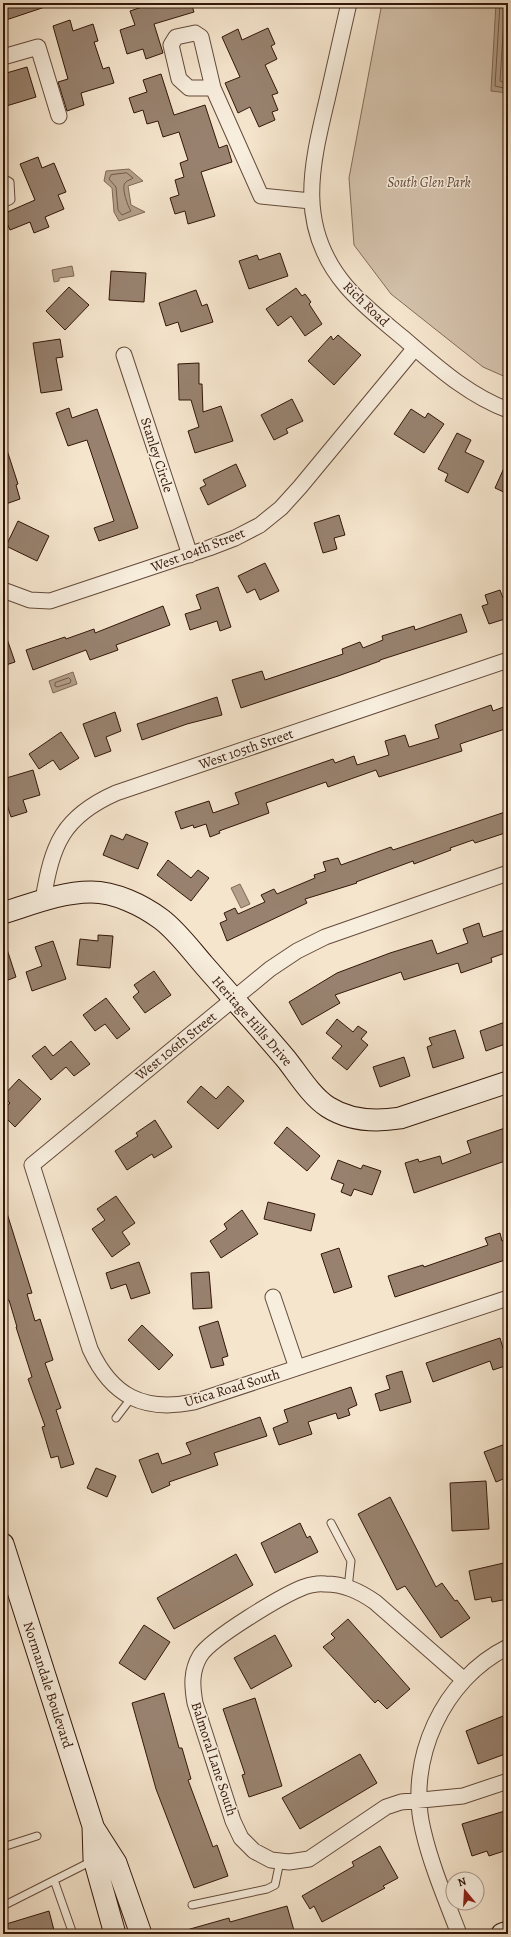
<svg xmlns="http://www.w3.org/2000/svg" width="511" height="1937" viewBox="0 0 511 1937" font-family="Alegreya,serif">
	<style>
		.green { fill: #d4c2ac; stroke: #846c5a }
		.water { fill: #b39f8a; stroke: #806956 }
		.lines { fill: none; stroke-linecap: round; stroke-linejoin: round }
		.shore { stroke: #735b4a; stroke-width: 1 }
		.building { fill: #98826f; stroke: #331709 }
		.lane-casing { stroke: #644a3a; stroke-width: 9 }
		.street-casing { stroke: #644a3a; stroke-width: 17 }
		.secondary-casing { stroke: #331709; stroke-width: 23 }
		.lane { stroke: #f8eede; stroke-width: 7 }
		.street { stroke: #f8eede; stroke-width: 15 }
		.secondary { stroke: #f8eede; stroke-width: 21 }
		.labels { text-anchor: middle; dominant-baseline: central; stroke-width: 3; stroke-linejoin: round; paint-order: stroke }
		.park-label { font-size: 14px; font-style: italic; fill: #634a3a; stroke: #f8eede }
		.street-label { font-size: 14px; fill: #331709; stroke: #f8eede }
	</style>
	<rect width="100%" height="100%" fill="#f5e5cd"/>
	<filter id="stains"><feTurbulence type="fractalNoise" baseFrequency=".005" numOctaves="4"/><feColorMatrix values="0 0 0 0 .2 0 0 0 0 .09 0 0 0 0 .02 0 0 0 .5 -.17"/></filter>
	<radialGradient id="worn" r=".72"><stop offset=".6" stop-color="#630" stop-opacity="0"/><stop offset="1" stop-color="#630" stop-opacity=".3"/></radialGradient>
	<path class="green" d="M382 3H508V378L483 367 391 294 354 245 349 178Z"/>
	<path class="water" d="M496 3H508V93L491 91Z
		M129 169 143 181 128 186 131 205 145 212 119 221 114 212 112 188 104 181 106 171Z
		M72 266 74 276 59 278V281L54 282 52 270Z
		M73 672 77 684 53 693 49 681Z
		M240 884 250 904 241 908 231 888Z"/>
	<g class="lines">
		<path class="shore" d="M500 3 495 86 508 89
			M505 3 500 81 508 84
			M127 173 133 178C131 180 127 180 125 183 121 188 128 207 131 211L122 215 118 210 116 187 109 179 111 175Z
			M69 678 71 680 70 683 57 687 55 686V683Z"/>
	</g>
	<path class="building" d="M3 3H50L51 5 3 21Z
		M144 3H191L194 12 154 24 163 53 146 59 143 49 127 54 120 30 135 25 130 11 145 6Z
		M70 20 73 31 93 24 98 41 94 42 103 69 109 67 114 83 81 93 84 105 67 111 58 82 68 79 53 26Z
		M268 28 275 44 271 46 277 59 265 65 278 93 272 95 278 110 272 112 275 120 259 127 250 107 238 113 225 83 240 77 222 37 238 29 242 40Z
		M27 67 36 97 3 107V74Z
		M161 74 174 115 205 105 219 148 227 145 232 162 201 172 215 216 188 224 185 211 175 214 170 198 179 195 175 180 184 177 180 163 188 160 179 132 163 137 158 121 147 124 143 110 134 113 129 98 147 92 143 80Z
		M38 157 42 168 54 163 66 192 58 195 64 209 45 217 49 227 34 233 30 222 10 230 3 214 35 200 20 164Z
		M280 253 288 276 249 289 239 261 257 255 259 260Z
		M111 271 146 273 144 302 109 300Z
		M69 287 89 305 65 330 46 311Z
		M296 288 302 296 305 294 311 302 309 304 322 324 305 336 291 316 278 326 266 309Z
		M196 290 202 306 207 304 213 322 181 332 178 322 166 326 159 303Z
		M338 335 361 355 334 385 308 361 331 336 333 340Z
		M60 339 63 357 56 358 62 390 41 393 33 343Z
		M199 363V384H202L203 412 221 406 233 441 195 453 188 431 199 427 191 400H179L178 364Z
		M292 399 303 421 286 429 288 433 274 440 261 415Z
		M69 408 72 418 97 409 138 528 99 541 94 528 114 521 87 440 68 446 56 413Z
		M411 409 425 418 428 413 444 424 424 453 394 434Z
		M457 433 471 440 465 452 484 461 468 493 445 481 448 474 438 469Z
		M3 444H5L18 484 16 485 20 499 3 505Z
		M508 459V494L495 488Z
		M236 464 246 486 208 505 200 488 206 485 203 480Z
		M339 515 345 535 334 538 337 549 323 553 314 523Z
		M18 521 49 536 37 561 6 546Z
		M265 563 279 591 260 600 255 589 247 593 238 576Z
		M218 587 231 627 220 631 217 621 190 630 185 614 201 609 196 595Z
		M500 590 503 598 508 596V618L489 624 482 606 488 604 485 595Z
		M163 606 170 625 116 645 118 650 90 660 86 650 33 670 26 650 65 637 66 639 94 629 95 633Z
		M461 614 467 632 380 660V661L338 676 241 708 232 680 262 671 265 680 343 654 342 649 360 642 363 648 383 640 382 636 414 626 415 630Z
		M3 633H5L15 662 3 666Z
		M217 697 222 715 187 724 142 740 137 724Z
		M491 705 493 711 506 706 508 714V728L460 744 462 751 379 777 376 770 328 787 326 782 266 803 269 813 219 831 220 833 210 837 206 824 194 828 193 825 181 829 175 812 209 801 213 813 239 804 235 793 333 759 335 763 354 756 357 765 389 755 385 741 405 735 409 747 439 738 435 725Z
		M115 712 121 731 106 737 111 751 95 757 83 724Z
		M61 732 79 758 60 770 53 760 39 769 29 754Z
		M33 770 40 795 23 800 27 812 11 817 3 792V779Z
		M508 811V832L475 843 473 840 450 848 451 850 414 864 413 861 356 882 357 883 305 899 307 903 227 941 220 923 227 920 224 913 235 908 238 914 265 902 261 895 274 889 277 894 315 878 314 875 326 871 323 862 338 858 341 865 391 847 393 850Z
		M126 834 148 843 138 869 103 855 111 835 123 840Z
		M168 860 191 878 198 870 209 878 191 901 157 875Z
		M479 923 483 937 508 929V952L491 958 492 962 461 973 458 963 404 980 401 972 335 995 340 1003 302 1025 289 1002 337 973 390 953 432 940 437 954 468 943 463 929Z
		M98 935 113 936 110 968 77 965 80 939 98 941Z
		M53 941 66 979 32 991 26 972 42 966 35 947Z
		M3 943H5L16 977 3 982Z
		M154 971 171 995 145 1013 133 997 139 992 134 985Z
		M106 998 130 1029 117 1039 105 1024 95 1031 83 1015Z
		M337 1019 353 1032 358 1026 367 1032 361 1039 368 1045 347 1070 332 1058 342 1046 326 1033Z
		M508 1021V1043L486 1051 480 1031Z
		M455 1030 464 1058 433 1068 427 1047 432 1045 429 1038Z
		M71 1041 90 1064 74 1076 66 1067 51 1080 32 1056 45 1046 53 1056Z
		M404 1057 410 1076 380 1087 373 1067Z
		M19 1079 41 1099 15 1127 3 1115V1110L10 1103 3 1096Z
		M201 1086 216 1099 228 1086 244 1101 218 1129 187 1102Z
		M155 1120 172 1147 154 1158 152 1154 127 1170 115 1151 138 1136 136 1133Z
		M287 1127 320 1156 307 1171 274 1143Z
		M508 1127V1160L414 1193 405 1163 418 1159 419 1162 440 1156 442 1164 471 1153 467 1141Z
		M338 1160 361 1169 363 1165 381 1171 372 1195 354 1189 351 1196 341 1192 344 1184 331 1179Z
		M116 1196 135 1223 122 1232 130 1244 112 1257 92 1229 105 1220 97 1209Z
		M268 1202 315 1214 311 1231 264 1219Z
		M3 1210H6L32 1293 27 1294 35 1321 40 1319 53 1360 45 1363 61 1408 56 1410 74 1464 61 1468 58 1456 51 1458 42 1427 45 1426 28 1379 32 1377 16 1327H17L9 1300 3 1302Z
		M242 1210 258 1234 221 1258 210 1241 227 1229 224 1224Z
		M500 1233 502 1241 508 1239V1259L395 1297 388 1276 423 1265 424 1267 488 1245 485 1238Z
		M339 1248 352 1287 334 1293 321 1254Z
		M139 1262 150 1293 131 1299 126 1284 111 1289 106 1273Z
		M209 1272 212 1308 193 1309 191 1273Z
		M218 1321 228 1356 222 1358 224 1365 211 1368 199 1327Z
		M142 1325 173 1355 159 1370 128 1340Z
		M500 1338 508 1365 493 1370 490 1361 433 1382 426 1363Z
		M402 1371 411 1402 380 1411 375 1394 390 1389 386 1376Z
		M351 1387 357 1405 348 1409 350 1415 338 1419 336 1413 308 1422 312 1434 279 1445 273 1428 288 1422 284 1410Z
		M260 1417 267 1436 214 1453 218 1465 169 1482 170 1485 152 1493 139 1460 158 1453 162 1464 191 1454 186 1443Z
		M508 1443V1477L496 1482 484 1452Z
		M96 1468 116 1476 107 1497 87 1488Z
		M486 1481 489 1529 452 1531 450 1483Z
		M390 1497 436 1587 442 1583 455 1601 457 1600 470 1618 441 1638 405 1586 397 1590 358 1514Z
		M300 1523 307 1538 310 1536 318 1552 275 1573 261 1543Z
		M236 1554 253 1585 174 1629 157 1598Z
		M508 1562V1599L492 1602 491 1597 475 1600 469 1571Z
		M348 1619 410 1689 387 1709 378 1700 375 1703 323 1647 335 1638 331 1634Z
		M144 1625 170 1642 145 1680 119 1663Z
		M275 1635 292 1666 251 1689 234 1658Z
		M164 1693 179 1748H182L191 1779 188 1780 213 1847 217 1845 228 1876 194 1888 156 1789 132 1703Z
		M255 1698 282 1786 249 1797 242 1775 245 1774 223 1709Z
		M508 1714V1753L478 1764 466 1731Z
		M360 1754 377 1783 300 1829 282 1798Z
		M508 1810V1848L503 1849 504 1851 489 1856 487 1851 472 1856 462 1824Z
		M380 1846 398 1878 383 1886 385 1888 322 1922 314 1906 310 1909 302 1896 354 1866 352 1862Z
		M287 1906 295 1934H184L183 1931 229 1918 230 1922Z
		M49 1911 55 1934H3V1925Z"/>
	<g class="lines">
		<g class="lane-casing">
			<path id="lane" d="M3 178 10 182 11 200 3 204
				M116 1418 132 1397
				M331 1523 351 1561 348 1588
				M3 1847 37 1836
				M54 1880 73 1934
				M192 1905 267 1889 275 1885 280 1861
				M3 1906 92 1861"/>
		</g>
		<g class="street-casing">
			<path id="street" d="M349 3C342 35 334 68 327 100 311 167 296 227 346 286 362 305 383 321 402 337 434 364 467 395 508 410
				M3 57 38 47 59 116
				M213 88H189L179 79 171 45 176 37 195 33 201 37 213 88 261 196 311 201
				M124 355 190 555
				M3 590 30 600 50 601 209 548 235 538 260 525 281 508 300 487 415 348
				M508 873 325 937 297 951 270 969 32 1165 90 1349C112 1397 144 1412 194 1402L508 1298
				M43 900C52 845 62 817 116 793L508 660
				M273 1297 297 1368
				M464 1680 375 1602C359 1591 344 1584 325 1584 318 1583 310 1585 304 1587 283 1595 211 1638 200 1656 191 1671 192 1686 195 1703L233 1821 241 1838 254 1851 271 1860 289 1862 309 1859 386 1807 401 1802 463 1796 508 1781
				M459 1934C446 1900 431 1865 423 1830 406 1760 443 1679 508 1647"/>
		</g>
		<g class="secondary-casing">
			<path id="secondary" d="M3 913C32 904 61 892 91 892 115 892 142 905 161 919 177 931 191 950 204 965 231 996 259 1027 286 1059 298 1074 311 1096 328 1107 350 1121 375 1122 400 1118L508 1082
				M3 1544 93 1826 94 1859 115 1934
				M93 1827 116 1863 141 1934
				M502 1934 508 1932"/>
		</g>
		<use href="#lane" class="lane"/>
		<use href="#street" class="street"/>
		<use href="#secondary" class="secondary"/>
	</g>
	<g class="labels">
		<g class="park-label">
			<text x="429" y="182">South Glen Park</text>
		</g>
		<g class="street-label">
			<text transform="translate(366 304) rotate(44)">Rich Road</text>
			<text transform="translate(157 455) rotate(72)">Stanley Circle</text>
			<text transform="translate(198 550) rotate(-21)">West 104th Street</text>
			<text transform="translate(246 749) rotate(-19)">West 105th Street</text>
			<text transform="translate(252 1021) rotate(49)">Heritage Hills Drive</text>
			<text transform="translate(176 1046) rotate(-39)">West 106th Street</text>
			<text transform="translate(232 1388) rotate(-17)">Utica Road South</text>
			<text transform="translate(48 1685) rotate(72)">Normandale Boulevard</text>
			<text transform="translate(214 1759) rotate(72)">Balmoral Lane South</text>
		</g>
	</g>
	<rect width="511" height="1937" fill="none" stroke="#f5e5cd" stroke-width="16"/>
	<rect x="4" y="4" width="503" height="1929" fill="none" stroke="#331709" stroke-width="2"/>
	<rect x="8" y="8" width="495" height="1921" fill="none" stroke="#331709"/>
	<g transform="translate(465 1891) rotate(342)"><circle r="19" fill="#f8eede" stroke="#a99889"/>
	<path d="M0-3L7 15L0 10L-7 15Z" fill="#8f2418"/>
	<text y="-6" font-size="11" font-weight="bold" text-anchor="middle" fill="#331709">N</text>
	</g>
	<rect width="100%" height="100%" filter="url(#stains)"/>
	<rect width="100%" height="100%" fill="url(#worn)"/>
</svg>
